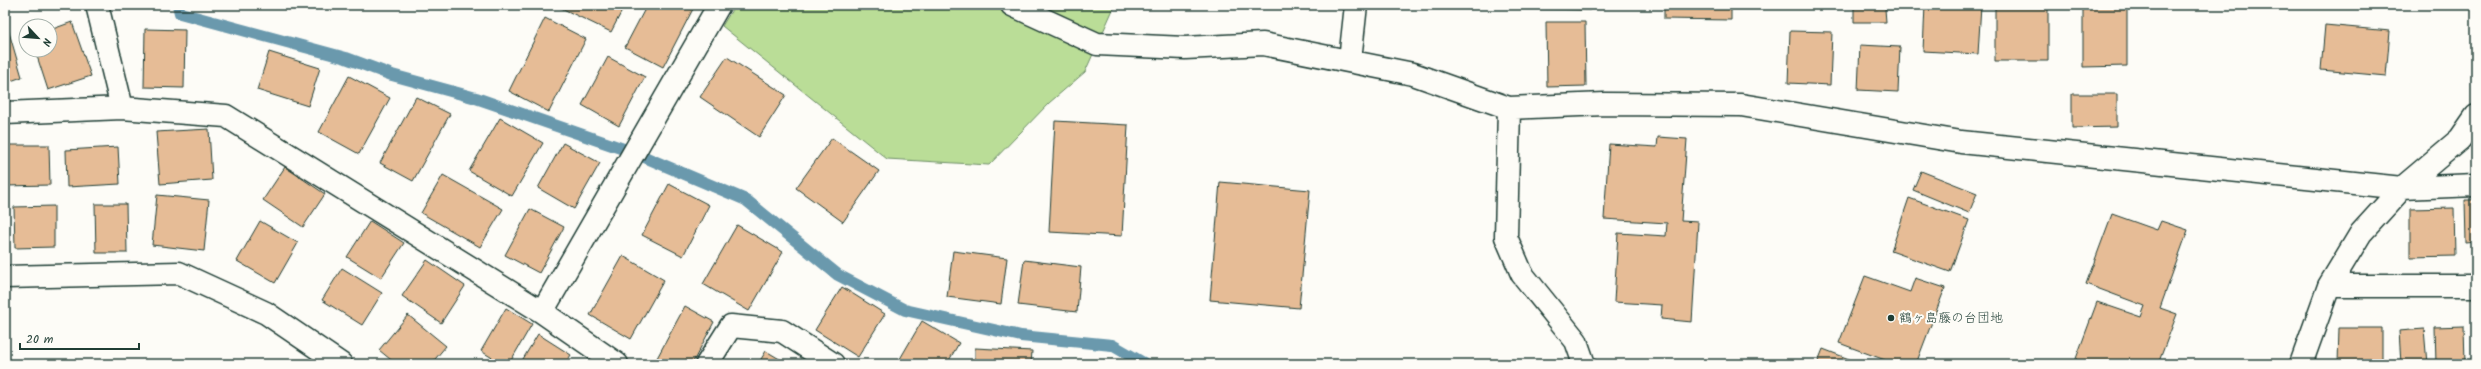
<svg xmlns="http://www.w3.org/2000/svg" width="2481" height="369" viewBox="0 0 2481 369" font-family="Kalam,'Klee One',sans-serif">
	<style>
		.green { fill: #badd97; stroke: #6c8d66 }
		.lines { fill: none; stroke-linecap: round; stroke-linejoin: round }
		.stream { stroke: #6b99ad; stroke-width: 12 }
		.building { fill: #e6bc96; stroke: #1f3d34 }
		.minor-casing { stroke: #1f3d34; stroke-width: 25 }
		.minor { stroke: #fdfcf7; stroke-width: 22 }
		.poi-dot { fill: #1f3d34; stroke: #fdfcf7; stroke-width: 1.5 }
		.labels { text-anchor: middle; dominant-baseline: central; stroke-width: 4; stroke-linejoin: round; paint-order: stroke }
		.poi-label { font-size: 13px; fill: #1f3d34; stroke: #fdfcf7; text-anchor: start }
	</style>
	<rect width="100%" height="100%" fill="#fdfcf7"/>
	<filter id="ink" filterUnits="userSpaceOnUse"><feTurbulence type="fractalNoise" baseFrequency=".025" numOctaves="2"/><feDisplacementMap in="SourceGraphic" scale="8" xChannelSelector="R" yChannelSelector="G"/><feConvolveMatrix kernelMatrix="1 2 1 2 8 2 1 2 1" color-interpolation-filters="sRGB"/></filter>
	<g filter="url(#ink)">
		<path class="green" d="M735 5H1115L1085 72 1049 103 989 165 887 159 722 26Z"/>
		<g class="lines">
			<path class="stream" d="M178 5 180 13 346 58 392 75 476 98 635 153 746 200 838 275 905 310 1021 336 1112 345 1145 364"/>
		</g>
		<path class="building" d="M555 5H625L611 32Z
			M647 5 694 7 663 67 625 47Z
			M1539 5H1590V10L1539 9Z
			M1664 5H1731V20L1664 19Z
			M1854 5H1911V9H1885L1886 22H1854Z
			M1925 5H1981L1978 54 1923 51Z
			M1995 5H2048V61H1995Z
			M2083 5H2127V66L2083 67Z
			M545 18 586 39 549 112 509 91Z
			M72 22 91 76 48 90 35 50H50V30Z
			M1546 22H1585L1586 86 1547 87Z
			M2325 25 2390 31 2386 76 2321 70Z
			M8 29 22 77 5 83V30Z
			M145 29 185 30 184 88 144 87Z
			M1790 31 1832 32 1830 85 1788 83Z
			M1860 45 1900 47 1898 92 1858 90Z
			M269 52 320 68 308 106 257 90Z
			M608 57 645 77 619 126 582 105Z
			M727 57 786 95 759 137 700 97Z
			M349 76 390 98 359 154 319 132Z
			M2072 94H2117V127L2072 128Z
			M416 97 450 114 413 181 380 163Z
			M500 118 543 143 512 196 469 171Z
			M1055 121 1128 125 1122 236 1049 232Z
			M209 129 212 180 160 184 156 132Z
			M1658 137 1687 139 1681 221 1698 222 1692 322 1661 319 1662 305 1614 302 1618 233 1666 236 1667 223 1604 219 1609 144 1657 147Z
			M832 138 879 171 843 222 796 188Z
			M563 143 600 163 574 209 538 188Z
			M5 145H49L50 185 5 186Z
			M118 147 120 184 67 187 66 150Z
			M285 167 325 194 303 227 263 200Z
			M1921 171 1977 193 1969 213 1913 190Z
			M443 175 503 209 480 247 421 213Z
			M1220 182 1310 190 1299 308 1210 300Z
			M669 184 709 205 683 256 642 235Z
			M157 195 209 200 204 251 152 245Z
			M1909 198 1969 220 1950 272 1891 251Z
			M2465 200H2476V241L2466 242Z
			M95 204H126L127 253H96Z
			M54 206V247L15 248 14 207Z
			M2454 208 2455 256 2410 257V209Z
			M530 209 564 227 539 273 505 255Z
			M2112 214 2157 230 2161 221 2188 230 2160 308 2177 314 2158 364H2074L2097 302 2141 317 2145 306 2086 284Z
			M260 221 298 243 275 283 237 261Z
			M370 221 404 243 381 278 347 257Z
			M737 225 783 252 749 311 703 284Z
			M953 251 1007 258 1001 304 947 297Z
			M623 256 664 280 631 339 590 315Z
			M427 260 465 286 441 323 402 296Z
			M1024 260 1081 267 1077 312 1018 305Z
			M342 268 382 293 362 325 322 300Z
			M1865 276 1910 292 1915 278 1945 288 1916 364H1883L1885 360 1839 343Z
			M842 287 885 314 858 357 815 330Z
			M685 306 714 322 692 364H668L657 358Z
			M506 308 532 324 509 364H502L481 351Z
			M408 315 446 346 431 364H396L379 350Z
			M922 321 959 343 947 364H897Z
			M2464 326 2465 364H2436L2435 327Z
			M2339 328H2382V364H2338Z
			M2424 329 2427 364H2401L2399 331Z
			M538 334 571 355 565 364H520Z
			M975 348 1032 351 1031 364H975Z
			M1823 349 1862 364H1817Z
			M766 351 788 364H758Z"/>
		<g class="lines">
			<g class="minor-casing">
				<path id="minor" d="M97 5 122 108
					M1012 5 1097 44 1185 48 1263 44 1413 74 1509 108 1605 104 1741 105 1961 142 2402 188 2476 185
					M1350 60 1356 5
					M1509 108 1506 237 1522 274 1576 341 1584 364
					M5 113 122 108 226 116 542 312 617 364
					M5 277 179 273 266 313 341 364
					M2329 286H2476
					M542 312 719 5
					M707 364 731 326 782 331 833 364
					M2301 364 2329 286 2361 233 2402 188 2460 139 2476 116"/>
			</g>
			<use href="#minor" class="minor"/>
		</g>
	</g>
	<circle class="poi-dot" cx="1891" cy="318" r="4"/>
	<g class="labels">
		<g class="poi-label">
			<text x="1899" y="318">鶴ヶ島藤の台団地</text>
		</g>
	</g>
	<rect width="2481" height="369" fill="none" stroke="#fdfcf7" stroke-width="20"/>
	<rect x="10" y="10" width="2461" height="349" fill="none" stroke="#1f3d34" stroke-width="1.5" filter="url(#ink)"/>
	<g transform="translate(38 38) rotate(116)"><circle r="19" fill="#fdfcf7" stroke="#a4b0a9"/>
	<path d="M0-3L7 15L0 10L-7 15Z" fill="#1f3d34"/>
	<text y="-6" font-size="11" font-weight="bold" text-anchor="middle" fill="#1f3d34">N</text>
	</g>
	<path d="M20 343v6h119v-6" fill="none" stroke="#1f3d34" stroke-width="2"/>
	<text x="26" y="343" font-size="12" fill="#1f3d34" stroke="#fdfcf7" stroke-width="3" paint-order="stroke">20 m</text>
</svg>
